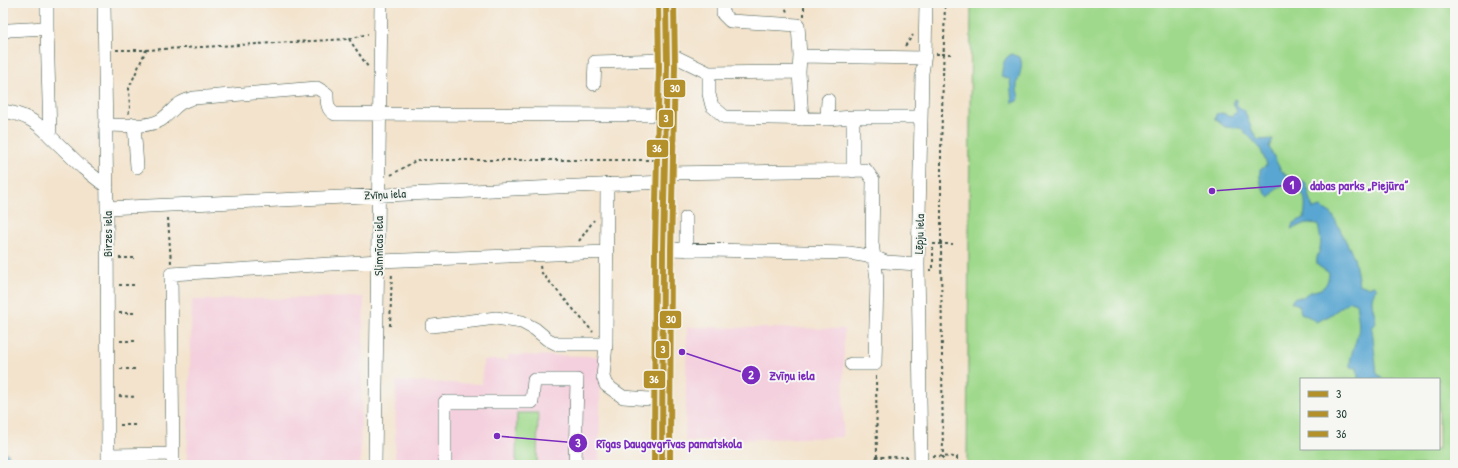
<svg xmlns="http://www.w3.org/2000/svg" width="1458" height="468" viewBox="0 0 1458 468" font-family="'Patrick Hand',sans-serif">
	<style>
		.built { fill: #f4cfdd }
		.green { fill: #9fd98b; stroke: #5f8b60; fill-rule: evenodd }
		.water { fill: #58a6d1; stroke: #3c7282 }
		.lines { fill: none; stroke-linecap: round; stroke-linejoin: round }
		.minor-casing { stroke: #3f564b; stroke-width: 14 }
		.path { stroke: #3f564b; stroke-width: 2; stroke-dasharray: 3 3; stroke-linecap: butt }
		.minor { stroke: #fff; stroke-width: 13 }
		.bus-1-casing { stroke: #f6f6f2; stroke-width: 9 }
		.bus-2-casing { stroke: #f6f6f2; stroke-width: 9 }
		.bus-3-casing { stroke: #f6f6f2; stroke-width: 9 }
		.bus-1 { stroke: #b4902b; stroke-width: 6 }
		.bus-2 { stroke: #b4902b; stroke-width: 6 }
		.bus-3 { stroke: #b4902b; stroke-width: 6 }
		.labels { text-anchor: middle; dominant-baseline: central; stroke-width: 4; stroke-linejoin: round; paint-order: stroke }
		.street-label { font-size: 12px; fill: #1f3d34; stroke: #f6f6f2 }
		.leader { fill: none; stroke: #7b2cbf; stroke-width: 1.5 }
		.callout-dot { fill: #7b2cbf; stroke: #f6f6f2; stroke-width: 1.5 }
		.mark-label { font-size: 12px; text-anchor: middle; font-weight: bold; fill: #fff }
		.callout-label { font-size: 13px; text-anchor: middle; font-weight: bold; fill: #7b2cbf; stroke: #f6f6f2; stroke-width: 4; stroke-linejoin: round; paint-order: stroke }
		.line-badge { stroke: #f6f6f2; stroke-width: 1.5 }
		.badge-label { font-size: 11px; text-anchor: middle; font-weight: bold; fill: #fff }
	</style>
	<rect width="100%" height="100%" fill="#f6f6f2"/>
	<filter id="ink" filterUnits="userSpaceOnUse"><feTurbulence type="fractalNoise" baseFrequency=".025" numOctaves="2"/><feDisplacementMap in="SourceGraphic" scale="8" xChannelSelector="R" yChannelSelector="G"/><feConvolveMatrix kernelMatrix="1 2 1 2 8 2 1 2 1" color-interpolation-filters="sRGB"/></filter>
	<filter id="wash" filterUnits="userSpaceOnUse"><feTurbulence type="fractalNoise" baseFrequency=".012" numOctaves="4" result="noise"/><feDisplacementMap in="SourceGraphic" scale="16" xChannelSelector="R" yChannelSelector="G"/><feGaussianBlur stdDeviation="0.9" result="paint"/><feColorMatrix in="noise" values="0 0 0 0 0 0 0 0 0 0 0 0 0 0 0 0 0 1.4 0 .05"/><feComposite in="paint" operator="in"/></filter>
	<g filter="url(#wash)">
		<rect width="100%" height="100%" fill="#f3e3cc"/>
		<path class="built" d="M364 297 360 465 187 464 192 300Z
			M687 327 844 329 843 437 685 441Z
			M508 355 601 356 599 465H395L396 381 482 384 483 360H508Z"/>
		<path class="green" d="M971 3H1455V465H967ZM1301 379H1439V449H1301Z
			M517 413H538L537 465H516Z"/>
		<path class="water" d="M1012 54 1020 57C1025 69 1016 78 1017 89 1017 92 1019 95 1019 98L1017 101 1012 103 1010 79 1001 77C1003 67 1002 58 1012 54Z
			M1234 99 1236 100 1237 106 1244 110C1249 120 1251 131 1258 140L1273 139 1269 147C1274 155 1279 171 1287 176 1292 179 1300 179 1305 183 1308 186 1311 203 1313 209L1321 207 1332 214 1354 257 1359 284 1367 287 1374 285 1377 288C1367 301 1375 308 1376 323L1372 328 1377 374 1384 379H1357L1358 377 1357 368 1350 367C1349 356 1356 344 1358 333 1360 324 1357 312 1356 303L1350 301 1329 316 1316 322 1309 317 1301 313 1299 305 1291 302 1295 297H1303C1313 286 1327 296 1329 273L1317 265C1316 256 1318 256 1320 248 1322 241 1319 232 1318 224L1307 223 1291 229 1293 223 1304 218C1306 201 1307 195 1293 184 1280 185 1277 186 1270 198 1262 191 1259 182 1260 170L1267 165 1260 148 1248 135 1240 128 1225 127 1215 119 1216 114 1222 113 1231 116 1237 112 1233 103Z
			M3 450 8 454 12 465H3Z"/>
	</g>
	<g filter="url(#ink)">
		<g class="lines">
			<g class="minor-casing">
				<path id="minor" d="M47 3V28
					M104 3 107 208 108 465
					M723 3V14L730 21 798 25 800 56
					M3 32 9 30 47 28 50 136 83 168 107 187
					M667 55 676 57 709 73 799 72 800 56 924 58
					M799 72 802 119
					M709 73V94L712 106 725 117 827 119 853 117H921
					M594 84 595 62 667 60
					M3 111C23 114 37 121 50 136
					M853 117V171
					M827 119 828 100
					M134 124 137 167
					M105 125C121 125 148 128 161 120 175 110 174 103 194 98L317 88 327 94C327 103 327 110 335 114L665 115
					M664 173 866 170 873 180 872 243 877 279 875 364H851
					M607 184 606 344 603 377 606 385 623 397 662 400
					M107 208 664 182
					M663 249 849 253 874 257 886 262 918 264
					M686 250V218
					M432 326 496 318 522 322 535 329 547 339 557 344H606
					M108 455 173 454
					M173 465 171 274 379 261 607 252
					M375 465 381 3
					M445 465V402H532L534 380H577L575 465
					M662 465 663 249 667 66 666 3
					M921 465 918 264 922 73 925 54 926 3"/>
			</g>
			<path class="path" d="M784 3 787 12
				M804 16V7L806 4 878 3
				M349 39 368 67
				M905 46 913 35
				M116 50H146L349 39 368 34
				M936 54H952
				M128 114 130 110 129 88 146 50
				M391 175 417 160H653
				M168 218 171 263
				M579 241 594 220
				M933 244H953
				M119 258H136
				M540 266 541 272 593 332
				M929 270H933V244
				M119 285H136
				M119 313H136
				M390 326 392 272
				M120 341H136
				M120 369H137
				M876 376 877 457
				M119 396 137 397
				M120 425H137
				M933 456 957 457V465
				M866 465 877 457H908
				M943 465 941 245V151L945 3"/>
			<use href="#minor" class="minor"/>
			<g class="bus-1-casing">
				<path id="bus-1" d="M662 465 663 249 667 66 666 3"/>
			</g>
			<g class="bus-2-casing">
				<path id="bus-2" d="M670 465 671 249 675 66 674 3"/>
			</g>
			<g class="bus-3-casing">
				<path id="bus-3" d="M654 465 655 249 659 66 658 3"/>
			</g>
			<use href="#bus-1" class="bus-1"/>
			<use href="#bus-2" class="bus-2"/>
			<use href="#bus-3" class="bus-3"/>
		</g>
	</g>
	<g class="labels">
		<g class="street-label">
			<text transform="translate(385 194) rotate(-3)">Zvīņu iela</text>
			<text transform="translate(107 234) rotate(-90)">Birzes iela</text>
			<text transform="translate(919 234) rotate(-88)">Lēpju iela</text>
			<text transform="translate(378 246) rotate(-90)">Slimnīcas iela</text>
		</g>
	</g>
	<path class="leader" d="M1212 191L1292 185M682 352L751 375M497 436L578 443"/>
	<g class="callout-dot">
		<circle cx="1212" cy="191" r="4"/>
		<circle cx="682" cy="352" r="4"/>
		<circle cx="497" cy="436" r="4"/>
		<circle cx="1292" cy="185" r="10"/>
		<circle cx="751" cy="375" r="10"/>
		<circle cx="578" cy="443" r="10"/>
	</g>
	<g class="mark-label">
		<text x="1292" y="189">1</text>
		<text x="751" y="379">2</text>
		<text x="578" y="447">3</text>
	</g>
	<g class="callout-label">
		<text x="1359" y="190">dabas parks „Piejūra”</text>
		<text x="792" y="380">Zvīņu iela</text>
		<text x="669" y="448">Rīgas Daugavgrīvas pamatskola</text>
	</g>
	<g class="line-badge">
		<rect x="663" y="79" width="23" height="19" rx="4" fill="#b4902b"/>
		<rect x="658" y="109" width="16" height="19" rx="4" fill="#b4902b"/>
		<rect x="646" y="139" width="23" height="19" rx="4" fill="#b4902b"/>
		<rect x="659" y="310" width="23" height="19" rx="4" fill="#b4902b"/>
		<rect x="655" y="340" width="15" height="19" rx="4" fill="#b4902b"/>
		<rect x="643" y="370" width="23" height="19" rx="4" fill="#b4902b"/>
	</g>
	<g class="badge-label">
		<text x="675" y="92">30</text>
		<text x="666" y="122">3</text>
		<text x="657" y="152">36</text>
		<text x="671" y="323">30</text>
		<text x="663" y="353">3</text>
		<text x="654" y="383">36</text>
	</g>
	<rect width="1458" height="468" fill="none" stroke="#f6f6f2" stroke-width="16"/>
	<rect x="1300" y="378" width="140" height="72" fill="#f6f6f2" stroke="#a0aca6"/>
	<rect x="1308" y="391" width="20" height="6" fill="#b4902b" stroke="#a0aca6"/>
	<text x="1336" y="398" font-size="12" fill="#1f3d34">3</text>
	<rect x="1308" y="411" width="20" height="6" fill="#b4902b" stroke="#a0aca6"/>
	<text x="1336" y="418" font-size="12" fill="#1f3d34">30</text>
	<rect x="1308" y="431" width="20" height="6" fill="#b4902b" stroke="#a0aca6"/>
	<text x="1336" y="438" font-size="12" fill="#1f3d34">36</text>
</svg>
